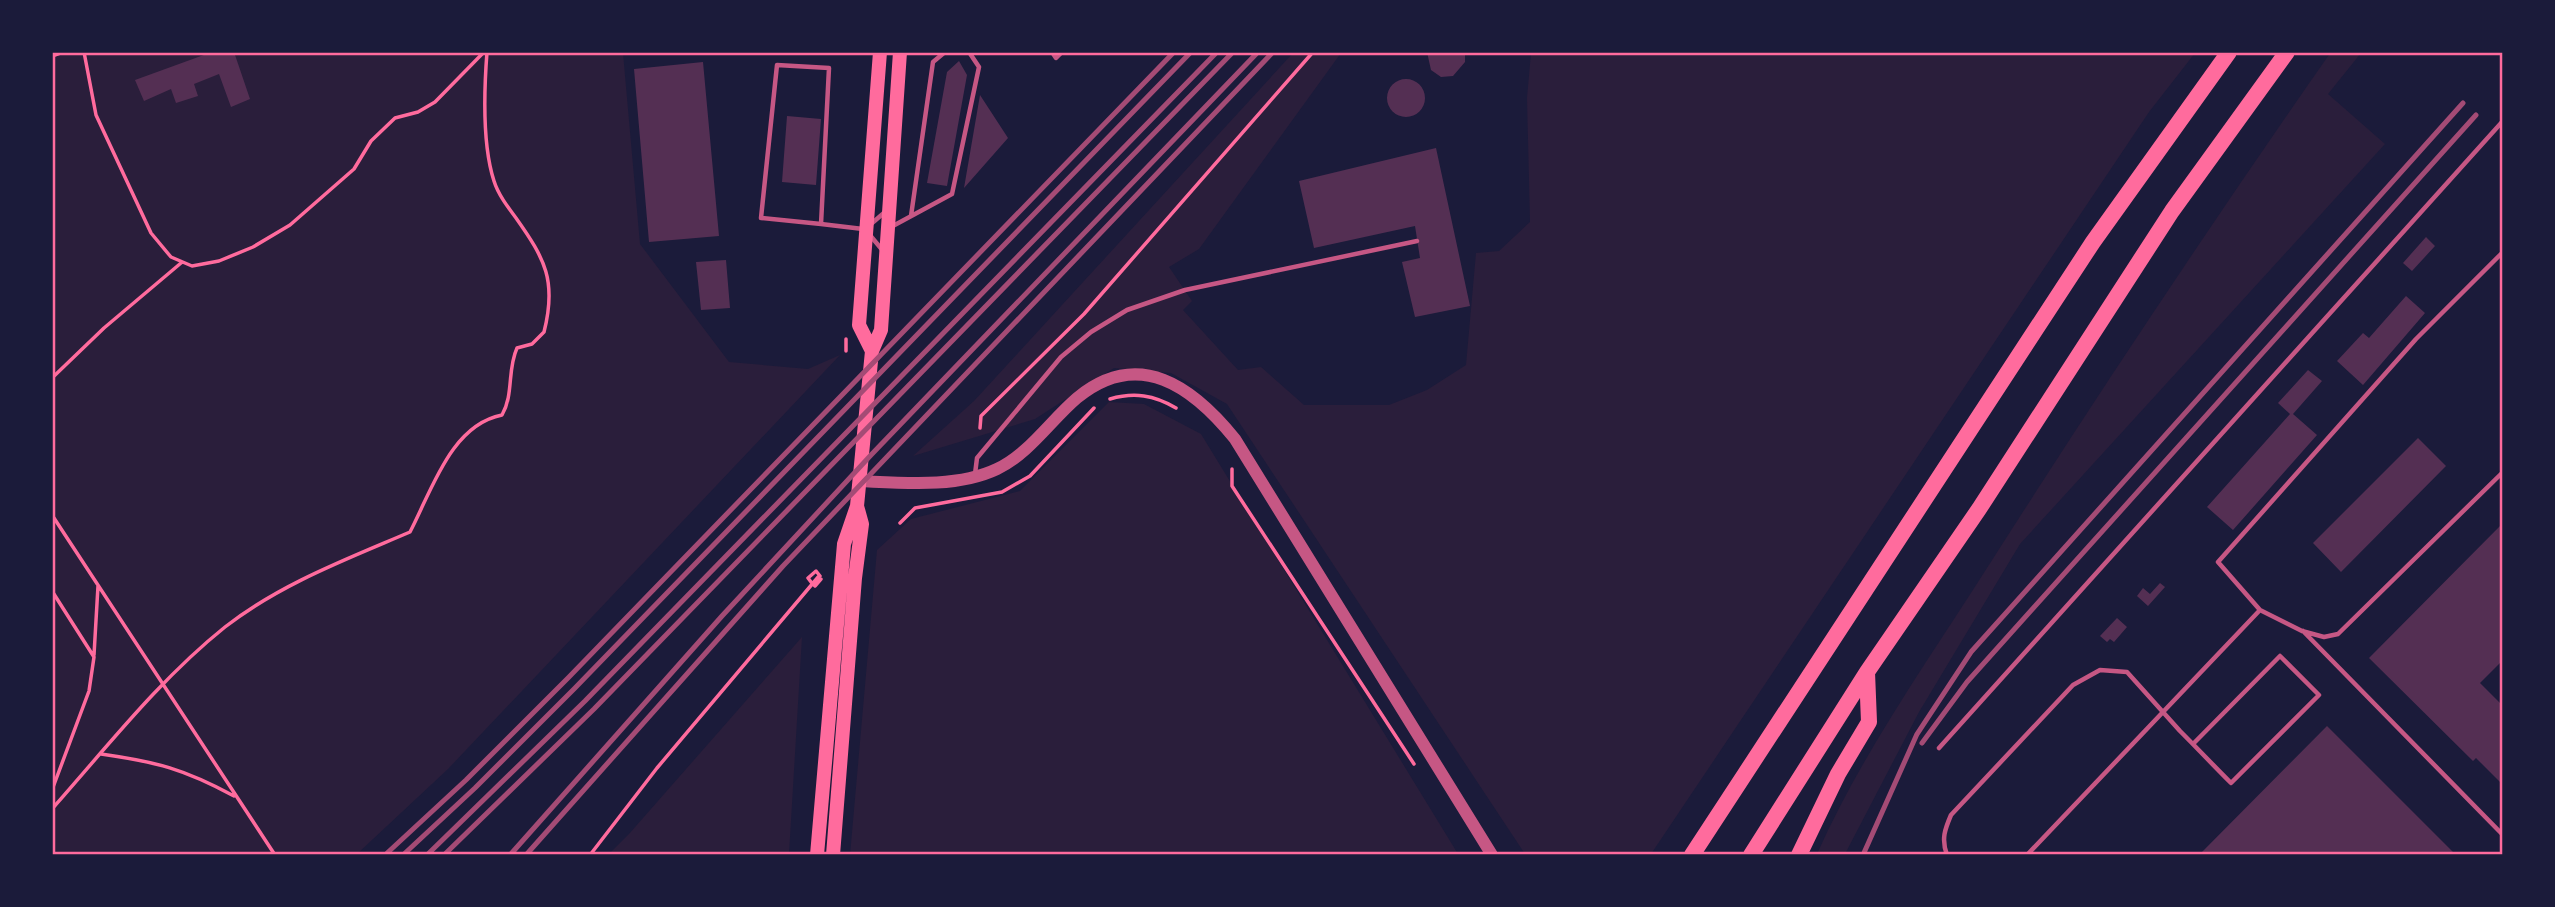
<svg xmlns="http://www.w3.org/2000/svg" width="2555" height="907" viewBox="0 0 2555 907" font-family="Karla,sans-serif">
	<style>
		.green { fill: #2a1e3b }
		.building { fill: #542f53 }
		.lines { fill: none; stroke-linecap: round; stroke-linejoin: round }
		.path { stroke: #ff6b9d; stroke-width: 3.5 }
		.service { stroke: #c65784; stroke-width: 4.5 }
		.tertiary { stroke: #c65784; stroke-width: 12 }
		.primary { stroke: #ff6b9d; stroke-width: 14 }
		.trunk { stroke: #ff6b9d; stroke-width: 16 }
		.rail { stroke: #a44b75; stroke-width: 5 }
		.neatline { fill: none; stroke: #ff6b9d; stroke-width: 2.5 }
	</style>
	<rect width="100%" height="100%" fill="#1b1b3a"/>
	<path class="green" d="M2331 52 2361 53 2328 94 2385 144 2020 544 1919 712 1845 854H1817C1862 753 1928 661 1987 568 2098 394 2212 222 2331 52Z
		M53 53H623L640 244 729 362 808 369 840 355 448 769 357 854H53Z
		M1293 53H1341L1199 249 1169 267 1192 301 1183 310 1238 370 1261 367 1304 405H1389L1427 390 1466 365 1476 253 1499 251 1530 222 1527 98 1531 53H2195L2149 112 1651 854H1525L1227 404 1171 373 1114 368 1035 419 913 456 974 401Z
		M1109 402 1144 404 1201 434 1458 854 850 855 877 550 911 519 1020 491Z
		M802 637 789 854H609L629 834Z"/>
	<path class="building" d="M212 52H234L250 99 231 107 219 74 194 84 198 96 176 103 171 89 144 101 135 80Z
		M1427 52H1465V62L1453 76 1441 77 1431 70Z
		M959 61 967 75 947 186 927 183 947 72Z
		M703 62 719 236 649 242 634 69Z
		M1387 98a19 19 0 1 1 38 0a19 19 0 1 1-38 0Z
		M980 95 1008 138 964 188Z
		M787 116 821 119 816 185 782 182Z
		M1436 148 1470 306 1415 317 1402 262 1420 258 1415 226 1314 248 1299 181Z
		M2426 237 2435 246 2412 271 2403 263Z
		M726 260 730 308 701 310 696 262Z
		M2406 296 2425 313 2363 385 2337 361 2363 333 2369 338Z
		M2308 370 2322 381 2293 414 2317 435 2233 530 2207 507 2290 414 2278 403Z
		M2418 438 2446 466 2341 572 2313 543Z
		M2502 524V661L2480 683 2502 705V784L2476 758 2473 761 2369 658Z
		M2160 583 2165 587 2148 606 2137 596 2143 588 2150 594Z
		M2117 618 2127 627 2114 642 2110 639 2107 642 2100 636Z
		M2327 726 2456 855H2199Z"/>
	<g class="lines">
		<path class="path" d="M84 52 96 115 151 233 171 257 192 266 219 261 253 247 290 225 354 169 371 141 395 118 418 112 435 102 484 52
			M52 56 63 52
			M846 351V339
			M52 378 104 328 181 263
			M1110 399C1134 392 1154 395 1176 408
			M980 428 981 416 1084 314 1313 52
			M1232 469V486L1414 764
			M52 515 275 855
			M900 523 915 508 1002 492 1030 476 1094 408
			M811 582 808 578 816 571 820 576
			M811 582 815 586 821 579
			M52 591 94 657 89 691 52 790
			M94 655 98 586
			M101 754C157 762 184 769 234 796
			M52 809C107 747 160 679 225 627 280 584 347 559 410 532 432 490 451 425 502 415 514 394 507 370 517 348L532 344 544 332C557 281 545 259 516 218 507 206 498 194 494 181 482 144 484 91 487 52
			M590 855 657 768 819 576"/>
		<path class="service" d="M1052 52 1056 58 1062 52
			M911 216 933 62 945 52
			M821 224 761 218 777 65 829 68 821 224 863 229
			M871 224 885 212
			M891 227 952 194 979 67 969 52
			M869 234 884 252
			M2502 253 2416 339 2218 562 2260 610 2302 631 2324 637 2338 634 2502 473
			M975 474 977 458 1061 357 1091 332 1127 310 1185 290 1417 241
			M2303 631 2502 834
			M1939 748 2502 122
			M1947 855C1941 839 1945 829 1951 815L2073 685 2100 670 2127 672 2180 731C2197 748 2214 766 2231 783L2319 695 2280 656 2193 744
			M2027 855 2260 610"/>
		<path class="tertiary" d="M860 481C904 483 957 488 997 469 1029 454 1051 420 1077 398 1139 347 1193 387 1235 439L1492 855"/>
		<path class="primary" d="M872 351 859 325 880 52
			M817 855 844 544 857 506 872 351 881 330 900 52
			M833 855 855 578 862 524 857 506"/>
		<path class="trunk" d="M1692 855 2093 242 2229 52
			M1751 855 1867 672 1979 509 2172 211 2287 52
			M1799 855 1838 774 1869 722 1867 672"/>
		<path class="rail" d="M1922 743 1967 682 2476 115
			M385 855 466 780 569 677 1174 52
			M403 855 475 788 575 688 1191 52
			M427 855 585 701 1217 52
			M444 855 594 709 1233 52
			M510 855 722 616 871 455 1258 52
			M526 855 783 566 1273 52
			M1863 855 1917 734 1971 652 2463 103"/>
	</g>
	<rect width="2555" height="907" fill="none" stroke="#1b1b3a" stroke-width="108"/>
	<rect x="54" y="54" width="2447" height="799" class="neatline"/>
</svg>
